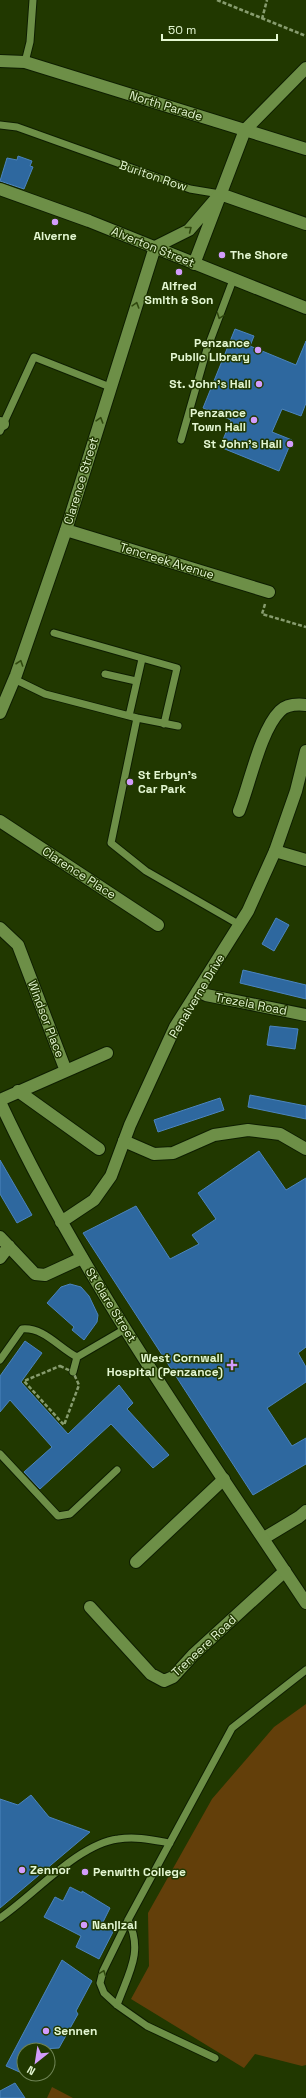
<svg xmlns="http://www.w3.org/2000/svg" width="306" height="2098" viewBox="0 0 306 2098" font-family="'Space Grotesk',sans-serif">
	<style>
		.green { fill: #633f0a }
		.building { fill: #2e689f; stroke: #4b84be }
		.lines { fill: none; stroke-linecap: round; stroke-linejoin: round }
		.lane-casing { stroke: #0e1e00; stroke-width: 9 }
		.street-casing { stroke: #0e1e00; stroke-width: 14 }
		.secondary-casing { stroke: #0e1e00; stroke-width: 14 }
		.path { stroke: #879c6e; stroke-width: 2.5; stroke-dasharray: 4 2; stroke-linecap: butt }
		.lane { stroke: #6d8f47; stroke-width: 7 }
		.street { stroke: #6d8f47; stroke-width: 12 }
		.secondary { stroke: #6d8f47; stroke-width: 12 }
		.oneway { stroke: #30490e }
		.poi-dot { fill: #d39cfc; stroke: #213800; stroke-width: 1.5 }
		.labels { text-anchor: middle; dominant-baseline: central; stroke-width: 3; stroke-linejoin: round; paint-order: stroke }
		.street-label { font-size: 12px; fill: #e4f7d2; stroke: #213800 }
		.poi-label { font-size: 12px; font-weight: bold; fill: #e4f7d2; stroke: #213800; text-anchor: start }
	</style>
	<rect width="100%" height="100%" fill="#213800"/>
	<path class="green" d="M306 1704V2065L302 2066 255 2054 244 2068 131 1999 149 1966 148 1913 212 1799 274 1727Z
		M52 2087 73 2098H47Z"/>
	<path class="building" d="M18 156 32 161 30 166 33 167 24 189 0 181 7 158 17 160Z
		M235 329 254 336 250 346 296 365 306 341V403L301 416 282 409 272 432 292 440 279 471 220 447 231 420 203 408Z
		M276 918 289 925 274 951 262 944Z
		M243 970 306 985V999L240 983Z
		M270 1026 298 1029 295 1049 267 1045Z
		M250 1095 306 1106V1119L248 1107Z
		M220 1098 224 1110 158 1132 154 1120Z
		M259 1151 286 1190 306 1178V1347L298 1353 306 1367V1382L267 1408 292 1446 306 1438V1464L253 1495 83 1233 136 1206 170 1259 199 1244 192 1235 216 1219 198 1193Z
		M0 1160 32 1215 17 1223 0 1194Z
		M70 1284 81 1287 89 1296 98 1315 97 1322 84 1340 72 1330 74 1327 47 1303 61 1287Z
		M25 1341 42 1353 21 1382 68 1434 119 1385 133 1403 127 1409 169 1455 153 1468 111 1424 40 1489 24 1472 52 1447 10 1400 0 1412V1376Z
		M31 1795 49 1817 90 1832 0 1908V1799L18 1805Z
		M70 1887 82 1893V1891L110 1908 103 1922 115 1928 99 1959 76 1947 81 1936 44 1917 55 1897 63 1901Z
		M62 1960 92 1981 76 2011 78 2014 59 2048 24 2050V2074L6 2066Z
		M15 2083 25 2098H0V2091Z"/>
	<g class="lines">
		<g class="lane-casing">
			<path id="lane" d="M25 62 30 42 33 0
				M0 125 17 127 190 189 220 194
				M0 431 34 357 110 387
				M181 440 207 349 233 280
				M54 633 177 668 164 724
				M105 674 136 681
				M14 679 45 694 137 718 111 843 146 871 240 925
				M129 716 142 659
				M137 718 178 726
				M0 1360 22 1329C44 1327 59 1348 77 1357
				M73 1372 77 1357 125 1329
				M0 1454 58 1516 70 1514 117 1470
				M0 1918C34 1895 78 1844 118 1839 136 1836 153 1840 170 1843
				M117 2005C128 1974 144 1952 128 1920
				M215 2058 147 2026 117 2005 104 1993 100 1983 103 1971 128 1920 232 1728 306 1670"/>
		</g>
		<g class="street-casing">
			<path id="street" d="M0 61 25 62 306 149
				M220 194 306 224
				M194 264 245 130 306 68
				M0 423 3 424
				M66 530 269 592
				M0 713 16 675 66 530 155 247 189 230 220 194
				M239 811C250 784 260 731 280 711 287 704 297 704 306 705
				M0 821 158 925
				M275 851 306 860
				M0 928 18 945 66 1071 0 1100
				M198 991 206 995 306 1015
				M66 1071 107 1053
				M18 1091 99 1149
				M124 1141 154 1154 173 1153 214 1135 248 1130 280 1134 306 1149
				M0 1237 35 1274 45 1275 82 1258
				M0 1258 9 1246
				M264 1538 299 1517 306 1511
				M136 1562 224 1479
				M90 1607 151 1674 164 1681 173 1677 193 1655 285 1571"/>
		</g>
		<g class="secondary-casing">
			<path id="secondary" d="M0 189 89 221 306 308
				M0 1102C83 1280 198 1440 306 1603
				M61 1222 94 1200 111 1176 130 1125 175 1027 248 911 275 851 296 791 306 751"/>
		</g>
		<path class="path" d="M217 0 306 36
			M262 19 267 0
			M265 604 262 614 306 627
			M60 1366 73 1372 79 1385 64 1425 24 1381Z"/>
		<use href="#lane" class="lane"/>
		<use href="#street" class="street"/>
		<use href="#secondary" class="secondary"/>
	</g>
	<defs><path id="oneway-chevron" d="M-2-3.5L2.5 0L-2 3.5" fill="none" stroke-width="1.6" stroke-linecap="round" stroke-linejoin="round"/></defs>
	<g class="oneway">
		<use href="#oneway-chevron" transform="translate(189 229) rotate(-38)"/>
		<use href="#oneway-chevron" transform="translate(136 305) rotate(-73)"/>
		<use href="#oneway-chevron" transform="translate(220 316) rotate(110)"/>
		<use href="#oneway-chevron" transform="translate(100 420) rotate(-73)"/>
		<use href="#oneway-chevron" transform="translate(20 663) rotate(-71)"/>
		<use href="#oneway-chevron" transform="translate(103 1973) rotate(-70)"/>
	</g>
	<g class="poi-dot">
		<circle cx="55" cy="222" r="4"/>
		<circle cx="222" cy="255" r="4"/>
		<circle cx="179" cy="272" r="4"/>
		<circle cx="258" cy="350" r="4"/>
		<circle cx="259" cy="384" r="4"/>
		<circle cx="254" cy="420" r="4"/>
		<circle cx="290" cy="444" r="4"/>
		<circle cx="130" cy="782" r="4"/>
		<path d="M230 1359h4v4h4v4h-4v4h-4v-4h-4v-4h4z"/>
		<circle cx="22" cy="1870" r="4"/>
		<circle cx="85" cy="1872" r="4"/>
		<circle cx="84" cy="1925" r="4"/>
		<circle cx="46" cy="2031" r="4"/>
	</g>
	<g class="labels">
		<g class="street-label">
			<text transform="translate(166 106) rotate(17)">North Parade</text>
			<text transform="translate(153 176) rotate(19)">Buriton Row</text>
			<text transform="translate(153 247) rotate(22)">Alverton Street</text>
			<text transform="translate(81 481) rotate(-73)">Clarence Street</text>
			<text transform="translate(167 561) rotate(17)">Tencreek Avenue</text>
			<text transform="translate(79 873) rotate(33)">Clarence Place</text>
			<text transform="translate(197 996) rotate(-59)">Penalverne Drive</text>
			<text transform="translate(251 1004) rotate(11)">Trezela Road</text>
			<text transform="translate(46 1019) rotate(69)">Windsor Place</text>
			<text transform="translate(111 1305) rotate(58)">St Clare Street</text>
			<text transform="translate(204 1646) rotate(-43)">Treneere Road</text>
		</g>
		<g class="poi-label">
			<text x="55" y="236" text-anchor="middle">Alverne</text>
			<text x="230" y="255">The Shore</text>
			<text x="179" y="286" text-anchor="middle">Alfred<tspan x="179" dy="14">Smith &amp; Son</tspan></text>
			<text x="250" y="343" text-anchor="end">Penzance<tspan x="250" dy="14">Public Library</tspan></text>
			<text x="251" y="384" text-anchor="end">St. John's Hall</text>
			<text x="246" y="413" text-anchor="end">Penzance<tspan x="246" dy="14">Town Hall</tspan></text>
			<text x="282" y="444" text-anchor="end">St John's Hall</text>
			<text x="138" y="775">St Erbyn's<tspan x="138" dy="14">Car Park</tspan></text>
			<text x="223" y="1358" text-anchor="end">West Cornwall<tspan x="223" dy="14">Hospital (Penzance)</tspan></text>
			<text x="30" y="1870">Zennor</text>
			<text x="93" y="1872">Penwith College</text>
			<text x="92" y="1925">Nanjizal</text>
			<text x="54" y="2031">Sennen</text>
		</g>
	</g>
	<g transform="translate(36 2062) rotate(210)"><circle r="19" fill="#213800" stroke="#6f8454"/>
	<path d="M0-3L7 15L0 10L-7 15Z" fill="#d39cfc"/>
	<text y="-6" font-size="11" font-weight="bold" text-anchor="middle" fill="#e4f7d2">N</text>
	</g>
	<path d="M162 34v6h115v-6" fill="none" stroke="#e4f7d2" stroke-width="2"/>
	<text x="168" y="34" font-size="12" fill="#e4f7d2" stroke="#213800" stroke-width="3" paint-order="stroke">50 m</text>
</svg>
